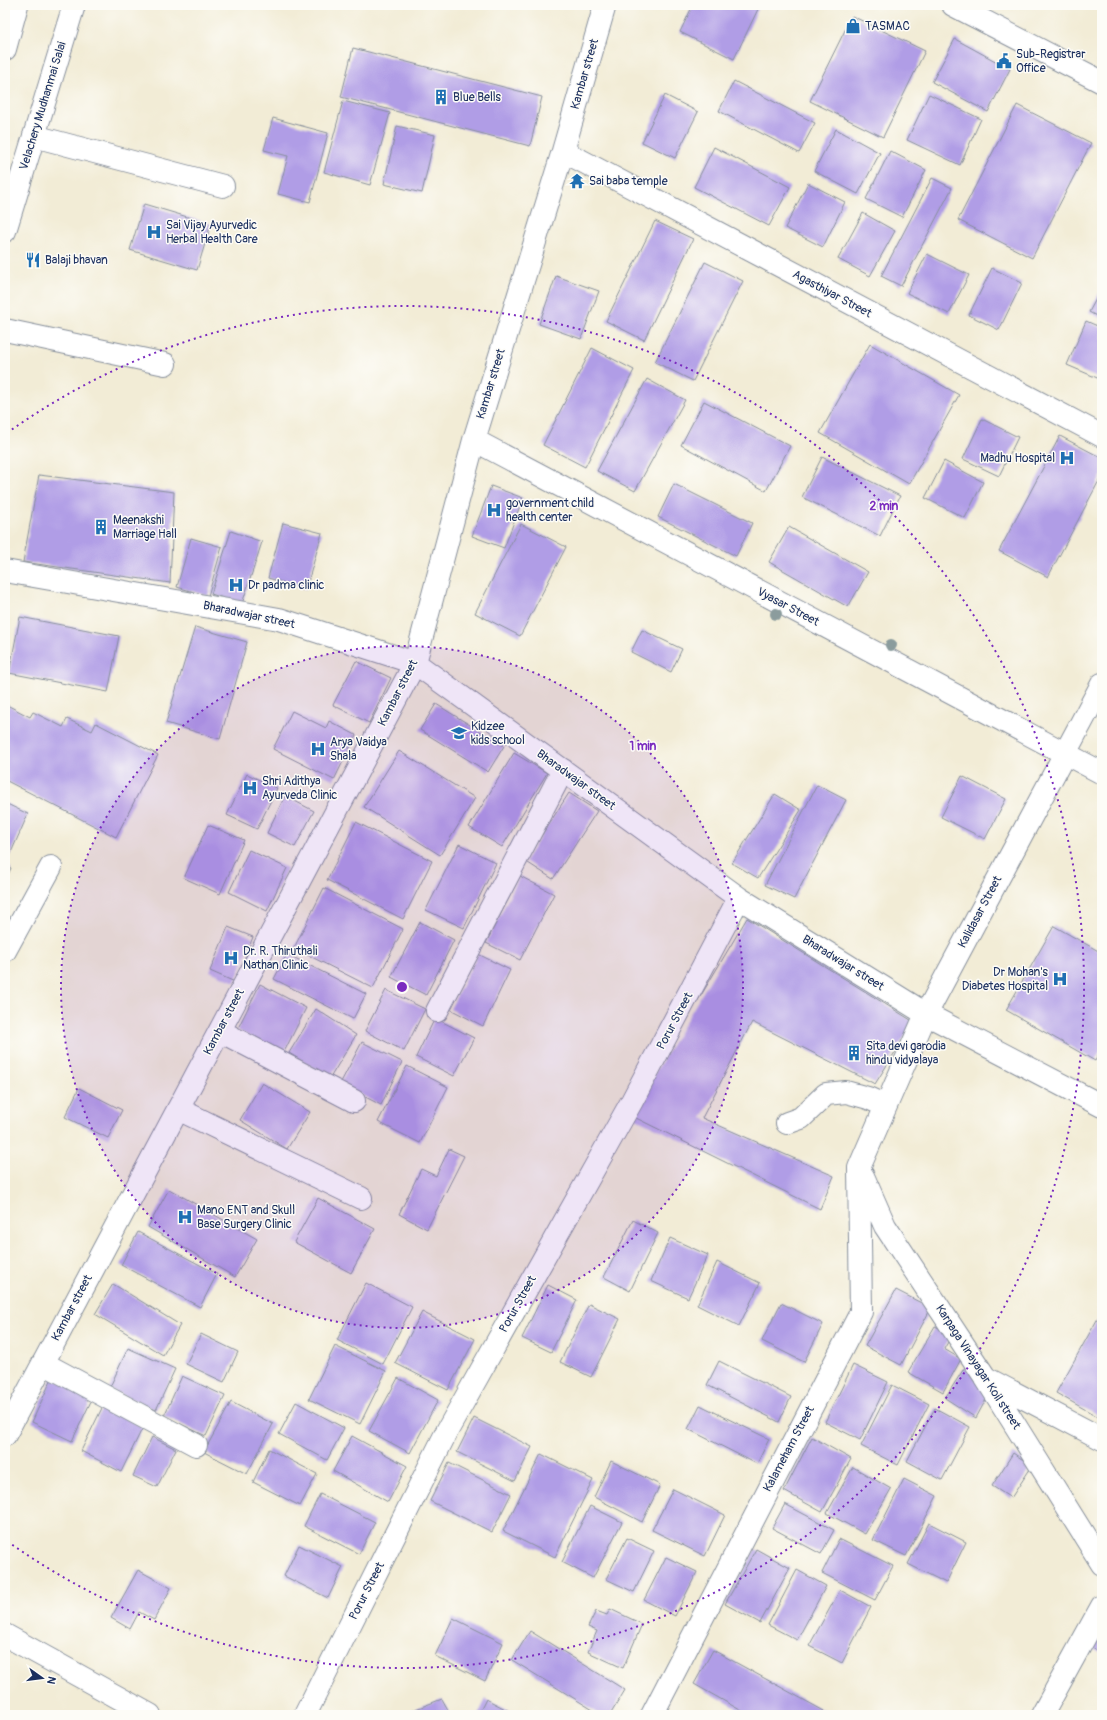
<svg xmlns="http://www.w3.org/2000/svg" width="1107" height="1720" viewBox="0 0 1107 1720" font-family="Pangolin,sans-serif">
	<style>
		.building { fill: #b09de6 }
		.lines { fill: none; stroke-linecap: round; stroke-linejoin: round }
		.minor-casing { stroke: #868e9a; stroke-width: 24 }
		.major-casing { stroke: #868e9a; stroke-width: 24 }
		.minor { stroke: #fff; stroke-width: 22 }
		.major { stroke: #fff; stroke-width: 22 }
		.tree { fill: #8b9c9d }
		.ring { fill: none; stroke: #7b2cbf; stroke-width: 2; stroke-dasharray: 2 4 }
		.labels { text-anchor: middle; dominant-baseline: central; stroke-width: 3; stroke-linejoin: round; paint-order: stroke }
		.poi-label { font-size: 12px; fill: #1b2f5e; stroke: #fdfcf7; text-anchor: start }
		.street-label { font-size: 12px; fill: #1b2f5e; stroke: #fdfcf7 }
		.centre { fill: #7b2cbf; stroke: #fdfcf7; stroke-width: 2 }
		.ring-label { font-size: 12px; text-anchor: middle; font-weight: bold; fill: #7b2cbf; stroke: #fdfcf7; stroke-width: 3; stroke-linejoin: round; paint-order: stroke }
	</style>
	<rect width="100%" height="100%" fill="#fdfcf7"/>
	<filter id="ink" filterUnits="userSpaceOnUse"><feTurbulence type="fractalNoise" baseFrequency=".025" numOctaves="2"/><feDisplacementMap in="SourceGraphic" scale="8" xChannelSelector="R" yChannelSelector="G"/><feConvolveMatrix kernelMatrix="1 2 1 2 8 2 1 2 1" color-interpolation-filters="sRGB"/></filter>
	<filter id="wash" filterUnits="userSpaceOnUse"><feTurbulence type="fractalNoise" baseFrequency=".012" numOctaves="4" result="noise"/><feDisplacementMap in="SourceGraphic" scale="16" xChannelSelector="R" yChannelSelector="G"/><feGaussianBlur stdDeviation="0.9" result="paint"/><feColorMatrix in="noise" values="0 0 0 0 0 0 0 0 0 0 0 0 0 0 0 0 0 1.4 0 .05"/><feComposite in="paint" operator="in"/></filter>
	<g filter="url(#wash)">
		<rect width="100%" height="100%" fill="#f2ecd6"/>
		<g id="blocks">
			<path class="building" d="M693 5H760L734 59 680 32Z
				M852 16 925 51 883 137 810 101Z
				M955 39 1010 69 988 112 932 82Z
				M353 48 542 97 530 146 341 97Z
				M734 81 815 123 799 153 719 111Z
				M929 94 981 119 960 165 907 140Z
				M665 95 698 112 675 158 642 142Z
				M343 101 390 113 370 185 324 172Z
				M1017 105 1091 143 1032 258 958 220Z
				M273 118 328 133 310 202 278 194 288 156 264 150Z
				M397 126 435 135 422 193 384 184Z
				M836 129 880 153 858 194 814 171Z
				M714 147 790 187 769 226 694 187Z
				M890 151 926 170 902 217 866 199Z
				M932 178 952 188 901 286 881 276Z
				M808 183 845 202 823 247 785 228Z
				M144 204 211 224 197 270 130 250Z
				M863 213 895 231 870 276 838 259Z
				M655 221 693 239 644 340 606 321Z
				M927 254 969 275 949 314 907 293Z
				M705 262 743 281 693 381 655 362Z
				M992 268 1022 283 999 330 969 315Z
				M556 276 599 291 581 339 539 324Z
				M1102 288V319L1089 312Z
				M1086 321 1102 328V380L1067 365Z
				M870 344 959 395 909 484 820 433Z
				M592 348 634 370 585 467 543 445Z
				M647 379 685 400 635 491 597 471Z
				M704 401 790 446 766 491 681 445Z
				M982 419 1018 437 999 476 963 459Z
				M1060 436 1102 458V475L1048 577 999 551Z
				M822 457 900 496 880 536 802 497Z
				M944 461 983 482 965 518 925 498Z
				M39 475 174 492 170 583 23 562Z
				M674 484 752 523 736 556 658 517Z
				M491 486 523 498 504 548 472 536Z
				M283 523 322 533 306 589 268 578Z
				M521 524 566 547 520 636 475 613Z
				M789 527 868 572 848 607 769 562Z
				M231 531 262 542 242 604 211 594Z
				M191 538 222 547 208 596 177 587Z
				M20 617 119 636 108 692 9 673Z
				M195 627 247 642 220 739 166 723Z
				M642 630 682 649 671 672 631 652Z
				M356 661 391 678 369 723 333 705Z
				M5 704 30 717 33 712 63 727 67 719 92 731 96 723 158 755 116 837 5 780Z
				M436 704 504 746 488 772 420 730Z
				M292 711 326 728 329 721 356 735 334 780 273 749Z
				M399 751 475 798 440 855 364 807Z
				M514 753 547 773 502 847 469 827Z
				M247 774 277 788 257 829 227 815Z
				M962 776 1006 799 985 839 941 817Z
				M817 785 846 800 794 899 765 885Z
				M569 793 597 811 553 879 525 861Z
				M775 794 801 810 758 878 732 863Z
				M285 796 314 811 295 847 267 833Z
				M5 803 28 814 9 857 5 855Z
				M356 822 432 861 403 919 327 880Z
				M208 825 244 840 220 894 184 878Z
				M459 844 496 863 464 928 426 910Z
				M249 850 287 868 267 911 229 892Z
				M5 865 11 868 5 881Z
				M520 876 554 894 520 960 486 943Z
				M324 888 403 929 373 988 294 948Z
				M747 918 914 1022 875 1084 752 1022 702 1118 834 1176 820 1209 630 1115Z
				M420 922 454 940 426 995 391 977Z
				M1054 926 1102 953V1048L1095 1061 1006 1010Z
				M228 927 253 937 235 982 210 971Z
				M287 954 366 994 353 1019 274 979Z
				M478 954 510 970 483 1026 450 1009Z
				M260 984 306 1008 283 1054 237 1030Z
				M386 990 425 1009 404 1051 365 1031Z
				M316 1009 356 1035 330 1078 289 1053Z
				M435 1018 474 1038 454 1076 416 1057Z
				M362 1042 402 1062 381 1105 340 1084Z
				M407 1066 448 1087 420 1143 378 1122Z
				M262 1083 310 1112 287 1149 240 1120Z
				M79 1088 122 1110 108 1138 65 1117Z
				M449 1149 464 1156 427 1229 399 1214 421 1169 436 1176Z
				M169 1189 257 1239 235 1277 148 1227Z
				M318 1198 375 1229 351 1273 294 1242Z
				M633 1220 658 1233 630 1291 604 1277Z
				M138 1232 217 1274 200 1307 121 1265Z
				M670 1238 708 1255 688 1298 651 1281Z
				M717 1262 760 1283 739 1326 697 1305Z
				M366 1283 412 1307 383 1364 337 1340Z
				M113 1284 180 1325 163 1355 95 1314Z
				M548 1285 577 1300 551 1352 522 1338Z
				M896 1290 931 1308 901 1365 865 1346Z
				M781 1303 823 1324 804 1362 762 1341Z
				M589 1304 620 1319 591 1377 560 1362Z
				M1102 1311V1419L1056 1393Z
				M422 1312 475 1339 448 1390 395 1363Z
				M935 1326 952 1335 944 1349 961 1359 943 1392 908 1372Z
				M201 1334 238 1352 224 1382 186 1364Z
				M335 1346 386 1371 360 1424 309 1399Z
				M128 1348 175 1369 156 1410 109 1389Z
				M719 1361 791 1397 779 1422 707 1385Z
				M853 1365 888 1382 860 1440 825 1422Z
				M965 1367 990 1392 976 1418 945 1398Z
				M182 1376 225 1396 206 1436 164 1416Z
				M52 1378 93 1397 72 1441 32 1422Z
				M398 1378 438 1400 410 1453 369 1431Z
				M892 1385 929 1404 898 1465 861 1446Z
				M231 1402 273 1424 247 1474 204 1452Z
				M296 1402 344 1428 327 1460 279 1434Z
				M700 1405 769 1439 757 1464 688 1429Z
				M103 1406 143 1427 121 1472 81 1451Z
				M935 1408 970 1427 942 1480 907 1461Z
				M474 1418 532 1447 515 1481 457 1452Z
				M352 1436 407 1466 388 1502 333 1471Z
				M152 1437 176 1449 157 1487 133 1476Z
				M812 1437 851 1459 822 1512 784 1491Z
				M269 1449 317 1474 300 1506 253 1482Z
				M1013 1453 1032 1466 1011 1498 992 1486Z
				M541 1454 593 1480 555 1557 503 1531Z
				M611 1461 660 1485 642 1522 594 1497Z
				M449 1463 511 1494 492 1532 430 1501Z
				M853 1467 891 1489 865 1534 827 1513Z
				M904 1479 937 1496 906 1556 873 1540Z
				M673 1489 725 1515 705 1556 652 1530Z
				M320 1494 375 1522 359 1554 304 1526Z
				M785 1504 834 1530 821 1554 772 1528Z
				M590 1506 622 1522 593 1578 562 1562Z
				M929 1523 966 1542 946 1583 908 1564Z
				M627 1538 654 1551 634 1592 606 1579Z
				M839 1539 893 1566 875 1600 822 1573Z
				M299 1545 343 1567 328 1598 284 1576Z
				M756 1549 790 1568 760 1623 725 1604Z
				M666 1557 697 1572 675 1616 644 1600Z
				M138 1570 171 1588 154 1620 139 1612 130 1629 111 1618Z
				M797 1570 826 1586 797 1640 768 1625Z
				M840 1590 871 1607 842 1663 809 1646Z
				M610 1609 642 1624 623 1668 588 1652 597 1631 588 1627 596 1611 607 1615Z
				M453 1618 503 1643 485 1681 435 1656Z
				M1102 1624V1654L1089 1646Z
				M530 1631 625 1690 610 1715H601L512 1660Z
				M713 1650 824 1711 821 1715H749L694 1684Z
				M442 1699 451 1715H408V1712Z
				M486 1699 517 1715H478Z"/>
		</g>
	</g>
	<g filter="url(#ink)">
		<use href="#blocks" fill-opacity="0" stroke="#868e9a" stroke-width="1"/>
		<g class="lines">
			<g class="minor-casing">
				<path id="minor" d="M953 5 1102 82
					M34 136 223 186
					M563 151 1102 436
					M5 330 165 364
					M474 440 1102 773
					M5 571 279 619 415 663 739 898 926 1014 1102 1106
					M5 951 51 867
					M437 1011 563 770
					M220 1031 354 1101
					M178 1109 361 1198
					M787 1123 801 1118 826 1094 846 1092 868 1098 886 1106
					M863 1176 885 1226 985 1377 1102 1564
					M43 1363 196 1445
					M986 1378 1102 1439
					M5 1435 415 663 474 440 563 151 605 5
					M5 1635 150 1715
					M305 1715 447 1431 632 1101 739 898
					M652 1715 861 1312 859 1168 926 1014 1102 684
					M1042 1715 1102 1606"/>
			</g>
			<g class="major-casing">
				<path id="major" d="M5 49 17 5
					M5 231 74 5"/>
			</g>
			<use href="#minor" class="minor"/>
			<use href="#major" class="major"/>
		</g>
		<g class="tree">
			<circle cx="776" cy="614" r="6"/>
			<circle cx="891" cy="645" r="6"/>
		</g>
	</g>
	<circle cx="402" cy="987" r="341" fill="#7b2cbf" fill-opacity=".12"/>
	<g class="ring">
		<circle cx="402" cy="987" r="341"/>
		<path d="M7 433A681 681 0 1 1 7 1541"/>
	</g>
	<defs>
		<g id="shop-bare" transform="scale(1.2)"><path d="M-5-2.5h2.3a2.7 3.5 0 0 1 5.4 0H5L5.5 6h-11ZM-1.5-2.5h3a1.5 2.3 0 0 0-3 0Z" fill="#1f6fb2" stroke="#fdfcf7" stroke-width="2.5" paint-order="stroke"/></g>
		<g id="civic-bare" transform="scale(1.2)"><path d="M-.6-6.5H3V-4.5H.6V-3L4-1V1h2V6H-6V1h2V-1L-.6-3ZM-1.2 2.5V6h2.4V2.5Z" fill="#1f6fb2" stroke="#fdfcf7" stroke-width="2.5" paint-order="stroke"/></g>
		<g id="building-bare" transform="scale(1.2)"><path d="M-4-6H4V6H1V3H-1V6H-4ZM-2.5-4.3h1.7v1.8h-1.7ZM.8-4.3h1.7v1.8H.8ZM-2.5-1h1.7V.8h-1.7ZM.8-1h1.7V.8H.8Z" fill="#1f6fb2" stroke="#fdfcf7" stroke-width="2.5" paint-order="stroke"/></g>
		<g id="temple-bare" transform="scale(1.2)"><path d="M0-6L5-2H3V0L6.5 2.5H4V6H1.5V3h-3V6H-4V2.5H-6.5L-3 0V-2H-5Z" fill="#1f6fb2" stroke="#fdfcf7" stroke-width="2.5" paint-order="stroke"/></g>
		<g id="hospital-bare" transform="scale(1.2)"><path d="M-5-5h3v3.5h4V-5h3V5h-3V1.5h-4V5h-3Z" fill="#1f6fb2" stroke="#fdfcf7" stroke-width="2.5" paint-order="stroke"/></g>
		<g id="restaurant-bare" transform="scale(1.2)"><path d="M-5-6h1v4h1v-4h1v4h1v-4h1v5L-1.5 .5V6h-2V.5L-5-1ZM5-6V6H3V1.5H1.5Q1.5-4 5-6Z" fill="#1f6fb2" stroke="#fdfcf7" stroke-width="2.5" paint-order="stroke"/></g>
		<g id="school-bare" transform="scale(1.2)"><path d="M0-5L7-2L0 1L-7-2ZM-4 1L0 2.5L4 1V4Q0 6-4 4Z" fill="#1f6fb2" stroke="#fdfcf7" stroke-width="2.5" paint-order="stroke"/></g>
	</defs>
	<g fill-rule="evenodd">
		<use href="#shop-bare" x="853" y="26"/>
		<use href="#civic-bare" x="1004" y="61"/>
		<use href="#building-bare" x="441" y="97"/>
		<use href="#temple-bare" x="577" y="181"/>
		<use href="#hospital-bare" x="154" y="232"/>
		<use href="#restaurant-bare" x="33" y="260"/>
		<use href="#hospital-bare" x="1067" y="458"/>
		<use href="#hospital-bare" x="494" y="510"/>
		<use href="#building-bare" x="101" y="527"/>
		<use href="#hospital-bare" x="236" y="585"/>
		<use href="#school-bare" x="459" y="733"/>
		<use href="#hospital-bare" x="318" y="749"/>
		<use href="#hospital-bare" x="250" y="788"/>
		<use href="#hospital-bare" x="231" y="958"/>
		<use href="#hospital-bare" x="1060" y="979"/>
		<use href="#building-bare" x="854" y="1053"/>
		<use href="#hospital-bare" x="185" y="1217"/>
	</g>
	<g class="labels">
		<g class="poi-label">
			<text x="865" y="26">TASMAC</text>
			<text x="1016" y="54">Sub-Registrar<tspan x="1016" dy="14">Office</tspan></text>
			<text x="453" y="97">Blue Bells</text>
			<text x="589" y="181">Sai baba temple</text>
			<text x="166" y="225">Sai Vijay Ayurvedic<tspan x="166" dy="14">Herbal Health Care</tspan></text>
			<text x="45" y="260">Balaji bhavan</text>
			<text x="1055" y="458" text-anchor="end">Madhu Hospital</text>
			<text x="506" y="503">government child<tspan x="506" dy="14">health center</tspan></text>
			<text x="113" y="520">Meenakshi<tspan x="113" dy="14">Marriage Hall</tspan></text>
			<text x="248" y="585">Dr padma clinic</text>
			<text x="471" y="726">Kidzee<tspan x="471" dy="14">kids school</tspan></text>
			<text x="330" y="742">Arya Vaidya<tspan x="330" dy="14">Shala</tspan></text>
			<text x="262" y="781">Shri Adithya<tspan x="262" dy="14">Ayurveda Clinic</tspan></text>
			<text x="243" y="951">Dr. R. Thiruthali<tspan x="243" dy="14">Nathan Clinic</tspan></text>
			<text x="1048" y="972" text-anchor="end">Dr Mohan's<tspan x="1048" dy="14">Diabetes Hospital</tspan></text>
			<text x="866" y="1046">Sita devi garodia<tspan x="866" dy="14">hindu vidyalaya</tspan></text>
			<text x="197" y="1210">Mano ENT and Skull<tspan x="197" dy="14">Base Surgery Clinic</tspan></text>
		</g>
		<g class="street-label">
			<text transform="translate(585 74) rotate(-74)">Kambar street</text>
			<text transform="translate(43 106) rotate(-73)">Velachery Mudhanmai Salai</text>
			<text transform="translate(832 294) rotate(28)">Agasthiyar Street</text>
			<text transform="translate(491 384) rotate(-73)">Kambar street</text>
			<text transform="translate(788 607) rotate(28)">Vyasar Street</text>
			<text transform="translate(249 615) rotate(12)">Bharadwajar street</text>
			<text transform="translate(398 693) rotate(-63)">Kambar street</text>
			<text transform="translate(576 780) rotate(36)">Bharadwajar street</text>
			<text transform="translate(980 912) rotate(-62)">Kalidasar Street</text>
			<text transform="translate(843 963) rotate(32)">Bharadwajar street</text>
			<text transform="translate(675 1021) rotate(-62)">Porur Street</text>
			<text transform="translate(224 1022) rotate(-62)">Kambar street</text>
			<text transform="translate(518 1304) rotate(-61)">Porur Street</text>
			<text transform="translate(72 1308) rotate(-62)">Kambar street</text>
			<text transform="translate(978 1367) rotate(57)">Karpaga Vinayagar Koil street</text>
			<text transform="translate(789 1449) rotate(-62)">Kalameham Street</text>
			<text transform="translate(367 1591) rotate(-63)">Porur Street</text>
		</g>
	</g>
	<circle cx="402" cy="987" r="6" class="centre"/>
	<g class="ring-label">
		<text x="884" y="510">2 min</text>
		<text x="643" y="750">1 min</text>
	</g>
	<rect width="1107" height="1720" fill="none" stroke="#fdfcf7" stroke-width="20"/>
	<g transform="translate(42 1678) rotate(104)" stroke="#fdfcf7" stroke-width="3" paint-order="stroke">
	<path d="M0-3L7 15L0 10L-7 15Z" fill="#1b2f5e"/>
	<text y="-6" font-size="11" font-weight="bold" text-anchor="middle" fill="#1b2f5e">N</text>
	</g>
</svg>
